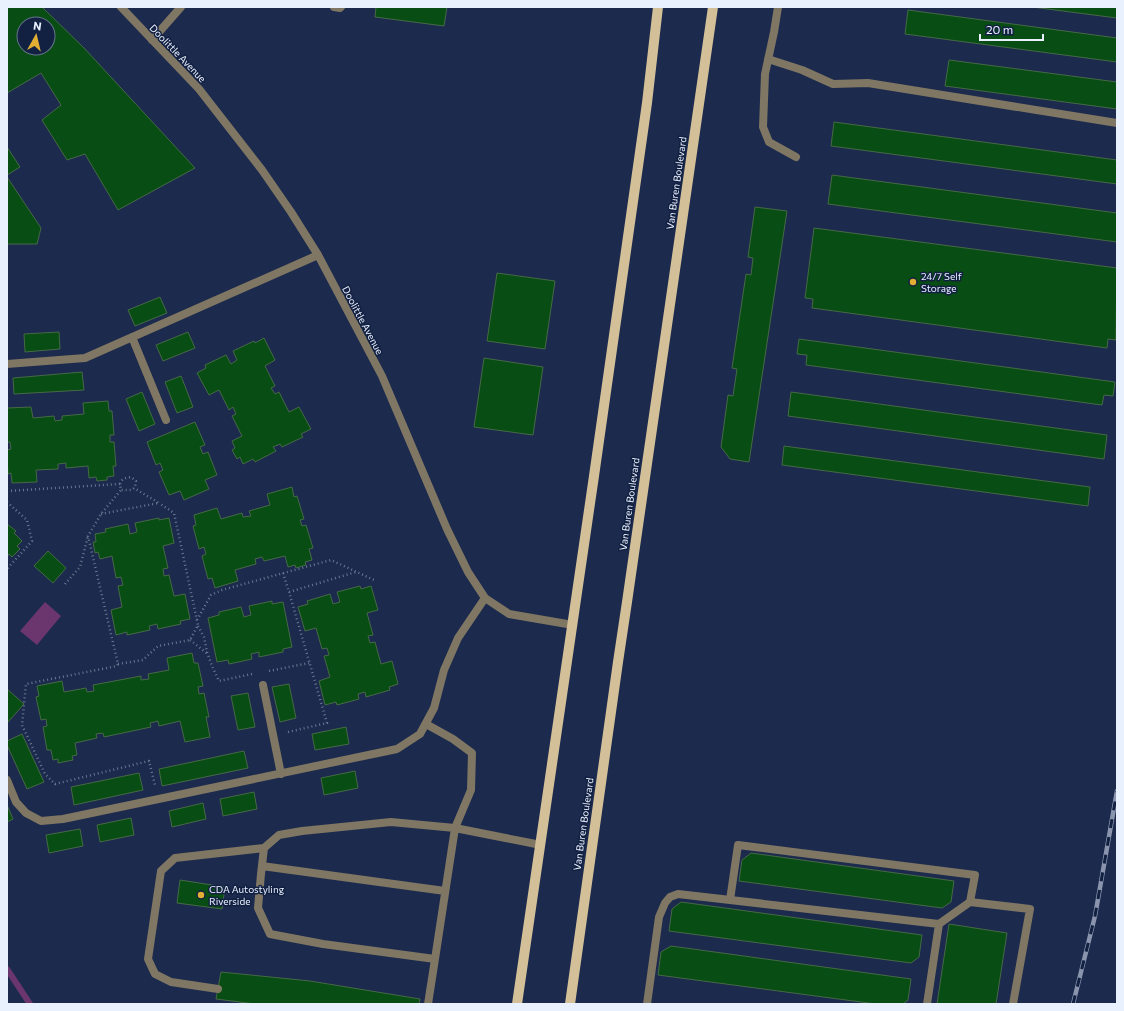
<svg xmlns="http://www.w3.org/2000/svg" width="1124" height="1011" viewBox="0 0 1124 1011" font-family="Commissioner,sans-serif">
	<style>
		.water { fill: #6b356e }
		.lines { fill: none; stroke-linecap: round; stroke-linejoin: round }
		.stream { stroke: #6b356e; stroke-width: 6 }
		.building { fill: #084d13; stroke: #466947; fill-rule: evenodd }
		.path { stroke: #6b7792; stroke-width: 2.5; stroke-dasharray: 1 3; stroke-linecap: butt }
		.service { stroke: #7f7663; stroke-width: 8 }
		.minor { stroke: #7f7663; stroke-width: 8 }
		.primary { stroke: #d4c098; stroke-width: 10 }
		.rail-casing { stroke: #8a95ad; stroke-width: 4.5 }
		.rail { stroke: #122042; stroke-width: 3; stroke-dasharray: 9; stroke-linecap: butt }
		.poi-dot { fill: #e2af34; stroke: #122042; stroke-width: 1.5 }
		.labels { text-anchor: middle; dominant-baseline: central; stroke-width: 3; stroke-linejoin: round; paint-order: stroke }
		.street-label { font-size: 10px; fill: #e9f0fe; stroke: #122042 }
		.poi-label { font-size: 10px; fill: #e9f0fe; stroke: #122042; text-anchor: start }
	</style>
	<rect width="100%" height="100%" fill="#1b2a4d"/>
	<path class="water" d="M45 602 61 616 37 645 20 631Z"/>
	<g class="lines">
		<path class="stream" d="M7 969 30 1004"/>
	</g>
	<path class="building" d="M7 7H42L84 48 195 168 118 210 85 154 67 160 42 120 61 105 41 73 7 93ZM24 24H48V48H24Z
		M376 7H447L444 26 375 17Z
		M1032 7H1117V18Z
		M908 10 1117 38V62L905 34Z
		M949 60 1117 82V109L945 86Z
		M834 122 1117 160V184L831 146Z
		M7 147 20 167 7 175Z
		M832 175 1117 213V242L828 204Z
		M7 177 41 228 37 244H7Z
		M755 207 787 211 749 462 730 459 721 447 728 395 733 396 737 369 732 368 746 274 751 275 753 258 748 257Z
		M814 228 1117 268 1116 340 1108 339 1107 348 812 308 813 299 805 298Z
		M497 273 555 281 545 349 487 341Z
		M160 297 167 313 135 326 128 310Z
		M59 332 60 349 25 352 24 334Z
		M188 332 195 348 163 361 156 345Z
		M264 338 275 360 265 366 275 386 271 388 275 394 279 392 289 412 299 407 311 429 301 434 303 437 282 447 280 444 273 447 276 451 255 462 253 459 243 464 240 457 237 459 232 450 235 448 232 441 242 436 232 416 236 414 233 407 229 410 219 390 209 395 197 373 206 368 205 365 226 355 231 364 237 360 233 351 254 341 255 343Z
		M799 339 1115 382 1113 396 1104 395 1102 405 806 365 807 355 797 354Z
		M484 358 543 367 533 435 474 427Z
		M82 372 84 390 14 394 13 378Z
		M181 376 193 407 177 413 165 382Z
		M142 392 155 424 139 431 126 399Z
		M791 392 1107 435 1104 459 788 416Z
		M108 401 109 411H112L114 435H110V442H114L116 466H113L114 476 107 477V480L97 481 96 477 89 478 88 466 66 468V463L58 464V469L36 470 37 482 12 483 11 473 8 474 7 458V450L11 449 10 442H7V408L31 407 33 418 54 416 55 421 62 420V416L84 414 83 403Z
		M195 422 205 445 200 447 203 454 208 452 217 475 205 480 209 489 184 500 180 491 169 495 159 472 163 470 160 463 156 465 147 442Z
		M784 446 1090 487 1088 506 782 465Z
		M292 487 294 497 297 496 304 519 300 520 302 526 306 525 313 548 309 549 312 560 305 562 306 565 296 568 295 565 288 567 285 556 264 561 262 557 255 559 256 564 235 570 238 581 215 588 212 578 208 579 202 556 206 554 204 547 199 549 193 526 196 525 194 515 217 508 221 519 242 513 243 517 251 516 249 511 270 505 267 494Z
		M159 518V520L169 518 174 543 163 546 168 568 163 569 164 576 169 575 174 596 185 594 190 619 180 621 181 624 158 629 157 624 149 626 150 630 127 635V632L116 635 111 610 122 607 118 586 123 585 121 577 116 578 112 556 100 559 98 552 95 553 93 542H96L95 534 106 532 105 529 128 524 130 534 137 532 135 523Z
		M7 524 16 531 14 533 22 541 17 546 20 549 12 557 9 554 7 557Z
		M48 551 66 568 53 583 34 566Z
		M360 586 361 589 371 586 378 610 367 613 373 635 368 636 370 643 375 642 381 664 392 661 398 684 389 687 390 690 366 697 365 692 358 694 359 699 337 705 336 702 325 705 319 681 330 677 324 656 329 655 327 648 322 649 316 628 305 631 298 607 308 604 307 601 330 594 333 604 340 602 337 592Z
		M272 601V604L283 602 292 647 283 649V652L259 657V652L251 654 252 659 229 664 228 660 217 662 208 618 219 615V612L241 607 244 617 251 615 249 606Z
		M192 653 194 663H198L203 686 198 687 199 694 204 693 209 717H206L210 737 185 742 180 721 159 726 158 721 150 723 151 727 104 737 103 733 96 734 97 738 75 743 77 755 72 756 73 760 58 763V759L53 760 51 750H47L43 727 47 726 46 719 41 720 36 697 39 696 37 686 62 681 64 692 86 688 87 692 94 691 93 685 141 676V680L149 679 148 674 169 670 167 658Z
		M289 684 296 718 280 722 272 687Z
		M7 689 24 704 8 722 7 721Z
		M248 693 255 727 238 730 231 696Z
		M346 727 349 744 315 750 312 734Z
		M22 734 44 782 27 789 7 745V741Z
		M244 751 248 768 162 786 159 769Z
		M355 771 358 788 324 795 321 778Z
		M139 773 143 790 74 805 71 787Z
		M254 792 257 809 223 816 220 799Z
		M203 803 206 819 172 827 169 811Z
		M7 805 13 819 7 822Z
		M131 818 134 835 100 842 97 825Z
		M80 829 83 846 49 853 46 835Z
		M751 853 954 881 951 902 942 908 739 881 742 860Z
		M180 880 225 887 222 909 177 903Z
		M681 902 922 935 919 957 911 963 669 931 672 909Z
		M949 924 1007 933 996 1004H937Z
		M671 946 911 979 908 1000 903 1004H876L658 975 661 952Z
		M221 972 310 981 420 999 419 1004H255L216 999Z"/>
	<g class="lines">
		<path class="path" d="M120 484C122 478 126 478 131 477L136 481 135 487 132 490H121
			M7 491 120 484 121 490 101 514 88 536 118 664 117 666 26 684 22 725 45 774 55 784 149 761 155 785
			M7 502 27 520 32 541 7 569
			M101 514 159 503 134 488
			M283 573 289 592 356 572
			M65 584 80 567 88 536
			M197 620 211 595 222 590 331 560 374 580
			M198 626 204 637 207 652 212 666 219 681 252 674
			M190 640 208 654
			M118 664 143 660 158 646 190 640 198 625 174 513 159 503
			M269 671 309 663
			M288 732 327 723 289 592"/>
		<path class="service" d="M334 7 340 8 341 7
			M778 7 774 32 765 74 763 127 769 142 796 157
			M152 40 181 7
			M768 59 802 70 833 84 868 83 1117 123
			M132 337 166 420
			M7 364 85 358 318 255
			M263 685 281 774
			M426 724 453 739 472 753 471 790 455 828 435 959 323 944 270 934 258 908 261 874 264 848 279 835 302 831 391 822 455 828 541 845
			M7 780 16 802 26 813 41 821 63 819 397 749 420 734 434 708 444 670 458 638 485 598
			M262 866 445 891
			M730 900 738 845 975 875 970 902
			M939 924 970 902 1030 909 1013 1004
			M218 989 171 982 155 974 148 959 161 871 175 858 264 848
			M428 1004 435 959
			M647 1004 659 917 665 903 670 897 678 894 939 924 927 1004"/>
		<path class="minor" d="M121 7 199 89 262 170 291 212 318 255 382 376 447 529 468 572 485 598 509 614 573 625"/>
		<path class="primary" d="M517 1004 594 476 647 103 658 7
			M570 1004 618 662 627 602 713 7"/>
		<g class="rail-casing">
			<path id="rail" d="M1073 1004 1095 916 1117 791"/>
		</g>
		<use href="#rail" class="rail"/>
	</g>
	<g class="poi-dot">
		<circle cx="913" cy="282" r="4"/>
		<circle cx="201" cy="895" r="4"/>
	</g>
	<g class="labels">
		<g class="street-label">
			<text transform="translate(178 53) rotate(46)">Doolittle Avenue</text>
			<text transform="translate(676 183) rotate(-82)">Van Buren Boulevard</text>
			<text transform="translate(363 320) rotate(62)">Doolittle Avenue</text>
			<text transform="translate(629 504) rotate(-82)">Van Buren Boulevard</text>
			<text transform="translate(583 824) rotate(-82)">Van Buren Boulevard</text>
		</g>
		<g class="poi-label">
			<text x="921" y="276">24/7 Self<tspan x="921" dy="12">Storage</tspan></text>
			<text x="209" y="889">CDA Autostyling<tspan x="209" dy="12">Riverside</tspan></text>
		</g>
	</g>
	<rect width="1124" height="1011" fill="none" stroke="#e9f0fe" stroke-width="16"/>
	<g transform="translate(36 36) rotate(8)"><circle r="19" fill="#122042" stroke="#68738d"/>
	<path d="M0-3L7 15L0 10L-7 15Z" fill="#e2af34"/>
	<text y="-6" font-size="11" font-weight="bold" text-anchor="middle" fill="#e9f0fe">N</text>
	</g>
	<path d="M980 34v6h63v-6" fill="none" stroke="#e9f0fe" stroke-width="2"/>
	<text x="986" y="34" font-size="12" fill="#e9f0fe" stroke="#122042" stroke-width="3" paint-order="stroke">20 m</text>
</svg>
